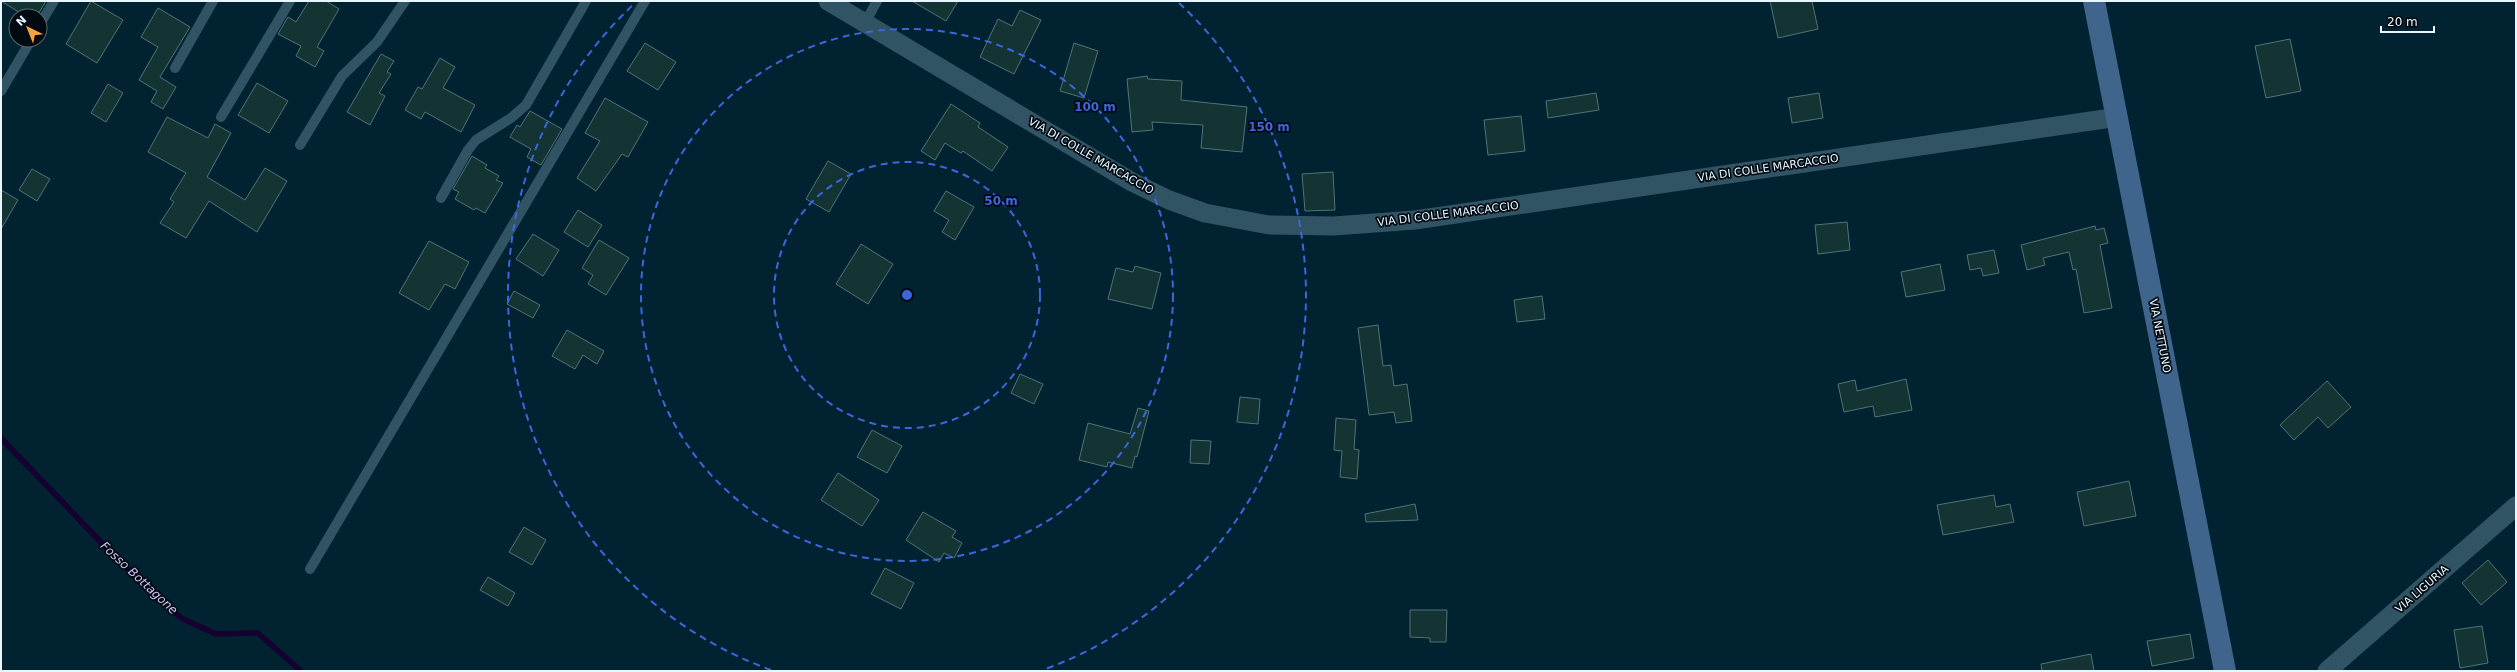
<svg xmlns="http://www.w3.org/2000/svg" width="2517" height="672" viewBox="0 0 2517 672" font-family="'DejaVu Sans',sans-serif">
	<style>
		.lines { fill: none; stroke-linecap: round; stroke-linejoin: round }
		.stream { stroke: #15002f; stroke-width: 5.5 }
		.building { fill: #143333; stroke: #4a7778 }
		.lane { stroke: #315465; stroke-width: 10 }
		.street { stroke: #315465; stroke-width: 19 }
		.secondary { stroke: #40658c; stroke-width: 22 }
		.ring { fill: none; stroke: #3b67de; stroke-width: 2; stroke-dasharray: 7 5 }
		.labels { text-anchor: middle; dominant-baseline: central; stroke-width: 3.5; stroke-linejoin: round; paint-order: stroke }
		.street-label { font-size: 11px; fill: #e7f6ff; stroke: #010a10 }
		.water-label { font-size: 12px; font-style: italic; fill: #d2c4f7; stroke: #010a10 }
		.centre { fill: #3b67de; stroke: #010a10; stroke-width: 2 }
		.ring-label { font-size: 12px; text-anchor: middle; font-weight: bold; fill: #3b67de; stroke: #010a10; stroke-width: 3.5; stroke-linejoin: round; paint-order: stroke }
	</style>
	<rect width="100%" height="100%" fill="#002231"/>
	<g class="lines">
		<path class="stream" d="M1 438 121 563 181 618 216 634 258 633 301 671"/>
	</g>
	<path class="building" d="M1 1H46L37 16H25Z
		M91 1 123 20 97 63 66 44Z
		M309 1H326L339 9 317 47 324 51 315 67 296 56 301 46 278 34 288 17 296 22Z
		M912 1H958L946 21Z
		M1770 1H1812L1818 29 1778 38Z
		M158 8 190 27 160 77 176 87 163 109 151 102 157 91 139 80 158 47 141 37Z
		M1020 10 1041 20 1014 74 980 57 998 19 1012 26Z
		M2290 39 2301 91 2266 98 2255 46Z
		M645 43 676 62 658 90 627 71Z
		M1074 43 1098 51 1084 98 1060 91Z
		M381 54 394 61 387 72 391 74 379 93 385 96 370 125 347 112Z
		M440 58 455 67 443 88 475 105 461 132 425 112 421 119 405 110 418 87 422 89Z
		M1147 76 1148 79 1182 81 1181 100 1247 107 1242 152 1201 148 1203 125 1152 122 1153 130 1132 132 1127 79Z
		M257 83 288 101 269 133 238 115Z
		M108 84 123 93 106 122 91 113Z
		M1596 93 1599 110 1548 118 1546 101Z
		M1819 93 1823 118 1792 123 1788 98Z
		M605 98 648 122 628 157 622 154 596 191 577 178 600 141 585 133Z
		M951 104 980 123 978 127 1008 147 992 171 963 151 961 153 945 143 935 160 921 151Z
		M530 111 562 129 541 165 527 157 531 149 510 137 517 125 520 127Z
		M1521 116 1525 151 1488 155 1484 120Z
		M167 117 208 138 215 124 231 133 207 177 245 200 265 168 287 181 257 232 209 201 186 238 160 223 174 202 170 199 186 173 148 152Z
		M472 156 487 165 485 168 499 176 496 180 503 183 485 213 476 208 474 210 455 199 459 192 453 189Z
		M828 161 851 174 829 212 806 199Z
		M32 169 50 179 37 201 19 190Z
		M1333 172 1335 210 1305 211 1302 174Z
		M1 190 18 200 1 229Z
		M946 191 974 207 955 240 942 232 949 220 934 211Z
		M578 210 602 225 588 247 564 232Z
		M1847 222 1850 250 1818 254 1815 225Z
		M2095 226 2096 230 2104 228 2108 243 2100 245 2112 308 2084 313 2076 269 2073 270 2069 252 2043 258 2045 265 2027 270 2021 245Z
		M533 234 559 250 543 276 516 259Z
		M599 240 629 258 606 295 588 284 593 275 582 268Z
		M429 241 469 262 455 289 445 284 429 310 399 293Z
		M861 244 893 264 868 304 836 284Z
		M1994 250 1999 273 1983 276 1981 268 1970 270 1967 255Z
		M1940 264 1945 290 1906 297 1901 272Z
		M1135 266 1161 273 1152 309 1108 299 1116 268 1133 272Z
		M514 291 540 305 533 318 507 304Z
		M1542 296 1545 319 1517 322 1514 300Z
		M1378 325 1383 366 1391 365 1394 386 1407 384 1412 421 1396 423 1394 412 1369 415 1358 328Z
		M567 330 604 351 597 364 583 355 575 369 552 356Z
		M1020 374 1043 384 1034 404 1011 393Z
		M1906 379 1912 410 1875 417 1873 406 1844 412 1838 384 1855 380 1857 391Z
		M2327 381 2351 407 2328 428 2318 417 2294 440 2280 425Z
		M1240 397 1260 399 1258 424 1237 422Z
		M1138 408 1149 411 1137 457 1135 456 1132 468 1108 462 1107 467 1079 460 1088 423 1130 434Z
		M1336 418 1356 420 1354 449 1359 450 1357 479 1340 477 1342 451 1334 450Z
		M872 430 902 446 887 473 857 457Z
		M1191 440 1211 441 1209 464 1190 463Z
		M838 473 879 500 862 526 821 500Z
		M2129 481 2136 516 2084 526 2077 492Z
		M1994 495 1996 507 2010 504 2014 522 1943 535 1937 505Z
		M1415 504 1418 520 1366 522 1365 514Z
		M923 512 956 531 952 537 962 543 954 558 944 553 939 562 906 540Z
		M524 527 546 540 532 565 509 552Z
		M2488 560 2507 582 2481 605 2462 583Z
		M885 568 914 583 901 609 871 594Z
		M488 577 515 593 508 606 480 590Z
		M1410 610H1447L1446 642H1430V638L1410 637Z
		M2482 626 2488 663 2460 668 2454 630Z
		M2190 634 2194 658 2152 666 2147 641Z
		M2091 654 2094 671H2042L2041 664Z"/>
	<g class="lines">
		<path class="lane" d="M865 23 877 1
			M40 24 54 1
			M175 68 213 1
			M1 91 31 40
			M221 117 290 1
			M300 145 342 76 377 42 405 1
			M441 198 468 150 476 140 511 118 526 105 586 1
			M310 569 645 1"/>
		<path class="street" d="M828 1 1132 182 1169 200 1205 213 1269 225 1334 226 1415 220 2118 117
			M2327 671 2516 506"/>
		<path class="secondary" d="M2094 1 2225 671"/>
	</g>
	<g class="ring">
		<circle cx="907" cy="295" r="133"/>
		<circle cx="907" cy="295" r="266"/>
		<path d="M771 670A399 399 0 0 1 635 3M1179 3A399 399 0 0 1 1043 670"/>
	</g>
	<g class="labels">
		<g class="street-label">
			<text transform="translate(1091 156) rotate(30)">VIA DI COLLE MARCACCIO</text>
			<text transform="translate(1768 168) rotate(-8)">VIA DI COLLE MARCACCIO</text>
			<text transform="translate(1448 214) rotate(-7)">VIA DI COLLE MARCACCIO</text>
			<text transform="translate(2160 336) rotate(79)">VIA NETTUNO</text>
			<text transform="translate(2422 589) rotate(-41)">VIA LIGURIA</text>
		</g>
		<g class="water-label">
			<text transform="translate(139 578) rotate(43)">Fosso Bottagone</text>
		</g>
	</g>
	<circle cx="907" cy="295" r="6" class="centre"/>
	<g class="ring-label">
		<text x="1095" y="111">100 m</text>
		<text x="1269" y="131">150 m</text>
		<text x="1001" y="205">50 m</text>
	</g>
	<rect width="2517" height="672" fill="none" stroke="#e7f6ff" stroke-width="4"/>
	<g transform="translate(28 28) rotate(317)"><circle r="19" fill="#010a10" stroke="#5d6870"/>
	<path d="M0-3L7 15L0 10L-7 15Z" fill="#f6a247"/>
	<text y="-6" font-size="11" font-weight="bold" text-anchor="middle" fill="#e7f6ff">N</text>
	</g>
	<path d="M2381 26v6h53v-6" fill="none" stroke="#e7f6ff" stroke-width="2"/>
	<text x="2387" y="26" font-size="12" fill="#e7f6ff" stroke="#010a10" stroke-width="3" paint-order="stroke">20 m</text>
</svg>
